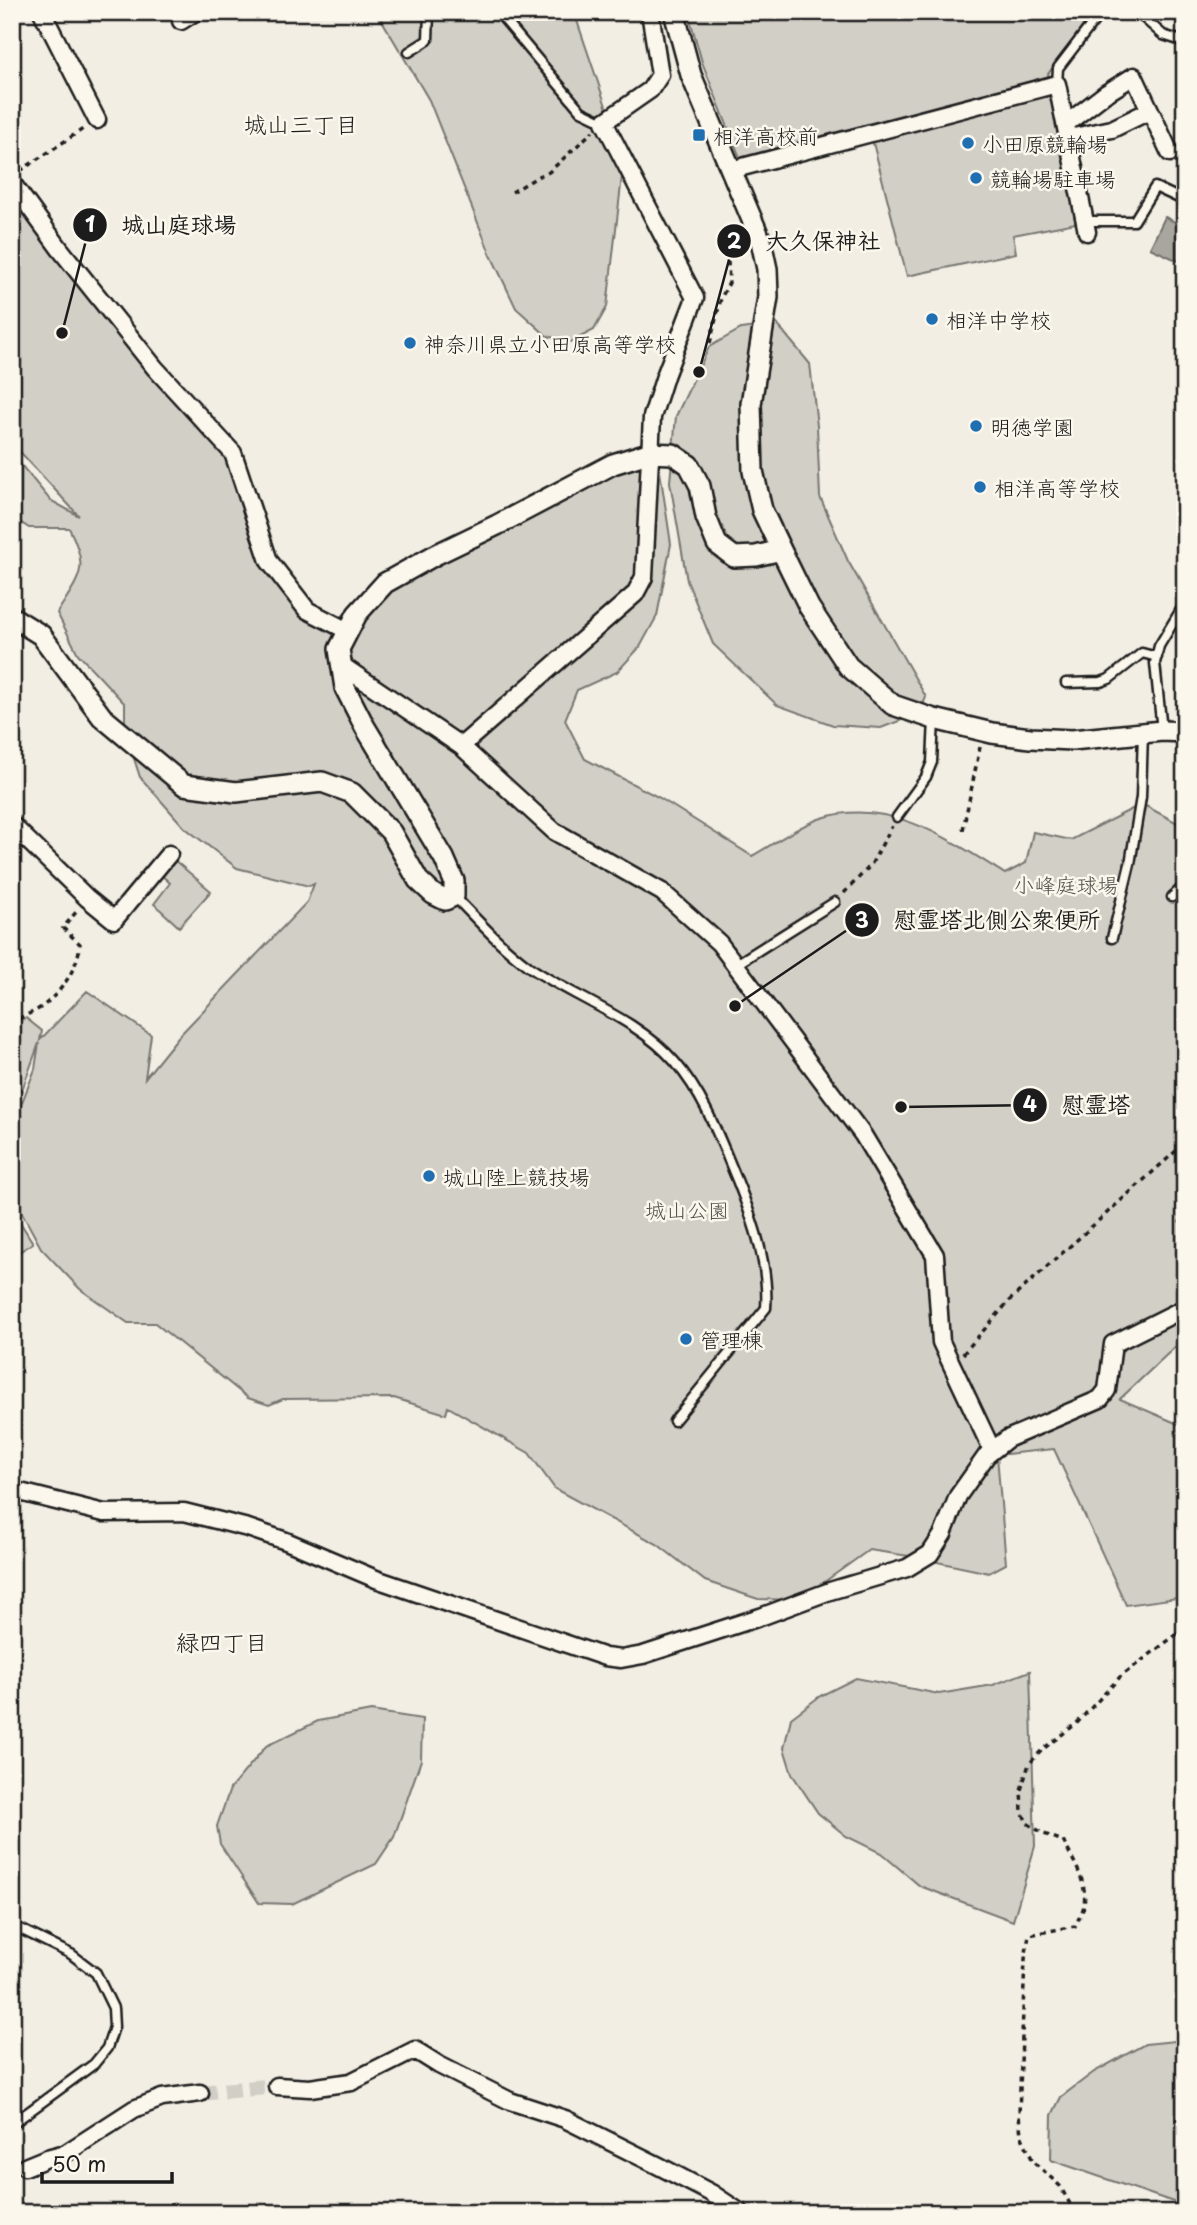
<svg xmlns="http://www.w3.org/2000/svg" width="1197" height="2225" viewBox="0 0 1197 2225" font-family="'Playpen Sans','Klee One',sans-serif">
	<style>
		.green { fill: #d2cfc6; stroke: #777671; stroke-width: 2 }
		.water { fill: #a9a6a0; stroke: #716f6b; stroke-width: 2 }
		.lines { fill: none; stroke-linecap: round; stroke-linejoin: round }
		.minor-tunnel { stroke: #d2cec6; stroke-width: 16; stroke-dasharray: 16 8; stroke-linecap: butt }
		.service-casing { stroke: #1c1c1c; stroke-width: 13 }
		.minor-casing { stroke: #1c1c1c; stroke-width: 21 }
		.tertiary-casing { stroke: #1c1c1c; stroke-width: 24 }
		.path { stroke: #1c1c1c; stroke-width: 3.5; stroke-dasharray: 5 5; stroke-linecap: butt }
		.service { stroke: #fbf7ec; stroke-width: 8 }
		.minor { stroke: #fbf7ec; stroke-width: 16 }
		.tertiary { stroke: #fbf7ec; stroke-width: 19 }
		.poi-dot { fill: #1f6fb2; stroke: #fbf7ec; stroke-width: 2.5 }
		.labels { text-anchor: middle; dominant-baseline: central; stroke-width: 5; stroke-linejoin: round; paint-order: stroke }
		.poi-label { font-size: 21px; fill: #1c1c1c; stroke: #fbf7ec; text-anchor: start }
		.park-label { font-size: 21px; fill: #53524f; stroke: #fbf7ec }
		.neighbourhood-label { font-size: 23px; fill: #1c1c1c; stroke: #fbf7ec }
		.leader { fill: none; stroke: #1c1c1c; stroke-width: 2.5 }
		.callout-dot { fill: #1c1c1c; stroke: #fbf7ec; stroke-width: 2.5 }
		.mark-label { font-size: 21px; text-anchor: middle; font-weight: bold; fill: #fff }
		.callout-label { font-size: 23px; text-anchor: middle; font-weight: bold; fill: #1c1c1c; stroke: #fbf7ec; stroke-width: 5; stroke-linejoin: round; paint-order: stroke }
	</style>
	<rect width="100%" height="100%" fill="#f2eee4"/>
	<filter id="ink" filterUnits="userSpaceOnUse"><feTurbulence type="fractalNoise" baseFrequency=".0143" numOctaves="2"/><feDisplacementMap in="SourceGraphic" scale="14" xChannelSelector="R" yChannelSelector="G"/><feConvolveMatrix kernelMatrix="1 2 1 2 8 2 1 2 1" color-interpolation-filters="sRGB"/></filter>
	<g filter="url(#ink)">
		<path class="green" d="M377 12H574L624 159 607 307 594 330 571 342 547 336 516 308 490 253 429 100Z
			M688 12H1093L1048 74 1081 222 1013 235 1016 253 907 276 869 127 741 160 702 62Z
			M12 194 227 456 259 551 302 611 340 617 380 599 415 572 594 481 658 458 671 544 657 616 640 647 617 672 577 690 565 720 585 759 660 798 752 856C772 845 801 824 822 818 889 797 951 840 1005 874L1026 863 1033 832 1071 840 1142 804 1185 827V1215L1179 1222 1185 1228V1345L1175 1347 1120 1399 1185 1427V1597L1126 1605 1054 1449 997 1455 1006 1564 989 1573 909 1556 869 1550 799 1600 758 1599 705 1581 657 1544 555 1489 529 1453 448 1407 446 1414 394 1398 283 1399 269 1405 248 1398 155 1323H128L80 1289 41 1248 12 1194V1128L35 1069 39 1043 22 1090 12 1086V1027L15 1021 26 1018 42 1031 40 1040 87 991 151 1035 145 1078 178 1037 307 902 314 884 309 886 237 868 184 827 140 777 125 731V704L78 654 57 613C80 576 90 569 69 528H29L12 517V454L50 500 79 516 12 443Z
			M777 324 810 364 817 426 820 497 848 561 926 697 920 713 881 728 833 725 777 705 713 644 687 581 670 482 676 416 709 347 741 329Z
			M173 859 211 891 179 927 154 904 170 883 160 874Z
			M12 1209 33 1243 13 1256H12Z
			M1030 1671 1035 1846 1013 1921 920 1886 881 1853 846 1836 818 1813 792 1774 784 1748 791 1718 820 1696 856 1678 939 1694 993 1685Z
			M371 1711 422 1719 421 1760 394 1837 376 1864 292 1904 259 1903 220 1844 217 1826 230 1789 266 1746 318 1721Z
			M1185 2040V2206L1051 2160 1052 2115 1061 2097 1094 2072 1145 2044Z"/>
		<path class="water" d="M1165 217 1185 227V264L1150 248Z"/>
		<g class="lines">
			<path class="minor-tunnel" d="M200 2093 277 2086"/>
			<g class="service-casing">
				<path id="service" d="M498 12 581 111 604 122
					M1137 12 1163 35 1185 42
					M409 52 428 40 429 12
					M1057 84 1058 68 1101 12
					M1085 221H1134L1155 187 1185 201
					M1066 683 1101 682 1109 679 1142 653 1157 657
					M1162 731 1155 663 1159 646 1185 603
					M897 817 926 777 932 762 934 719
					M454 896C477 920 501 946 528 966 574 998 637 1018 675 1062 704 1095 720 1139 737 1180 753 1220 769 1264 766 1308L674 1421
					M1172 897 1185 885
					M1112 938 1130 864 1141 797 1143 733
					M735 965 835 902
					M12 1925 71 1954 96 1973 113 2008 114 2027 107 2048 94 2064 12 2124"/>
			</g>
			<g class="minor-casing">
				<path id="minor" d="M42 12 97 120
					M181 21 195 12
					M1066 124 1105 94 1134 76 1170 153
					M1069 138 1112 129 1149 111
					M731 170 1057 84 1087 232
					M12 183 60 249 155 368 233 453 269 561 307 610 348 631
					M341 665 461 746 554 831 662 892 719 943 863 1135 935 1255 941 1342 992 1450
					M461 746 635 594 644 577 652 417 665 376 695 298 604 122 650 90 660 75 650 12
					M12 825 87 898 114 920 169 854
					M12 1490 104 1513 184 1512 248 1528 286 1541 376 1579 605 1657 621 1659 643 1655 763 1616 830 1591 907 1568 930 1554 943 1534 958 1496 987 1455 1007 1439 1100 1399 1107 1390 1113 1344 1185 1308
					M277 2086 310 2088 351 2082 415 2050 439 2065 510 2101 565 2119 659 2166 711 2193 741 2213
					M25 2167 47 2158 66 2153 134 2109 162 2098 200 2093"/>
			</g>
			<g class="tertiary-casing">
				<path id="tertiary" d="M674 12 691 75 761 241 767 269 768 297 751 404 753 471 762 510 781 550 809 607 848 666 893 705 934 719 992 733 1030 738 1072 740 1162 731 1185 732
					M12 617 41 635 102 717 184 785 236 792 322 782 352 793 391 832 418 880 433 894 445 900 454 896V881L444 858 365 727 345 688 339 649 357 614 385 583 435 555 497 525 613 464 648 453 673 454 689 465 700 486 706 517 717 544 734 557 756 556 781 550"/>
			</g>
			<path class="path" d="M20 171 83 129
				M512 192 539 176 549 172 593 131
				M710 343 721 298 729 283 728 262 745 244
				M963 830 980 747
				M844 893 871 865 892 826
				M12 1026C19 1015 30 1015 40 1008 60 994 78 969 80 944L63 928 77 911
				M963 1354 1010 1300 1185 1143
				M1075 2213 1060 2186 1033 2161 1021 2135 1019 2115 1025 1959 1029 1935 1075 1926C1078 1919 1083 1912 1084 1905 1088 1883 1073 1860 1063 1841L1044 1834 1027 1823 1022 1811 1021 1790 1029 1764 1043 1749 1077 1723 1120 1677 1185 1628"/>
			<use href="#service" class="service"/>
			<use href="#minor" class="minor"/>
			<use href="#tertiary" class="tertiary"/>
		</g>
	</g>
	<g class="poi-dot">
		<rect x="692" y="128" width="14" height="14" rx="3.5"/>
		<circle cx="968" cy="143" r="7"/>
		<circle cx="976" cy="178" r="7"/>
		<circle cx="932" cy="319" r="7"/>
		<circle cx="410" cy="343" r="7"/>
		<circle cx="976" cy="426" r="7"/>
		<circle cx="980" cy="487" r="7"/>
		<circle cx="429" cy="1176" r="7"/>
		<circle cx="686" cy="1339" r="7"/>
	</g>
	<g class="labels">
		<g class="poi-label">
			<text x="713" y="135">相洋高校前</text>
			<text x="982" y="143">小田原競輪場</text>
			<text x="990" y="178">競輪場駐車場</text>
			<text x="946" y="319">相洋中学校</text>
			<text x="424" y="343">神奈川県立小田原高等学校</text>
			<text x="990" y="426">明徳学園</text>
			<text x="994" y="487">相洋高等学校</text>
			<text x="443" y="1176">城山陸上競技場</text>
			<text x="700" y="1339">管理棟</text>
		</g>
		<g class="park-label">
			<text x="1066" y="884">小峰庭球場</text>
			<text x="687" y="1209">城山公園</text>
		</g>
		<g class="neighbourhood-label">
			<text x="301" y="123">城山三丁目</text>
			<text x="222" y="1641">緑四丁目</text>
		</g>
	</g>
	<path class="leader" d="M62 333L90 225M699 372L734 241M735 1006L862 920M901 1107L1030 1105"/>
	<g class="callout-dot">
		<circle cx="62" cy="333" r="7"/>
		<circle cx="699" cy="372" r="7"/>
		<circle cx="735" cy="1006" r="7"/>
		<circle cx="901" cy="1107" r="7"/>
		<circle cx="90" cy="225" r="18"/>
		<circle cx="734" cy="241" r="18"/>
		<circle cx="862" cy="920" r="18"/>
		<circle cx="1030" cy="1105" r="18"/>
	</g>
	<g class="mark-label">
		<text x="90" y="232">1</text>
		<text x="734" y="249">2</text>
		<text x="862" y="928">3</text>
		<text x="1030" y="1112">4</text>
	</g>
	<g class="callout-label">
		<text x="179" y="233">城山庭球場</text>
		<text x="823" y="249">大久保神社</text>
		<text x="997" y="928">慰霊塔北側公衆便所</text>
		<text x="1096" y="1113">慰霊塔</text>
	</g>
	<rect width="1197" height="2225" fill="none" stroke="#fbf7ec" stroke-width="42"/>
	<rect x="21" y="21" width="1155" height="2183" fill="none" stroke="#1c1c1c" stroke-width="2.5" filter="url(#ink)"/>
	<path d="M42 2172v10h130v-10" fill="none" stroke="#1c1c1c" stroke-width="3.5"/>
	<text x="52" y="2172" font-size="21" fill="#1c1c1c" stroke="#fbf7ec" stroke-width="5" paint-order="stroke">50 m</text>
</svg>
